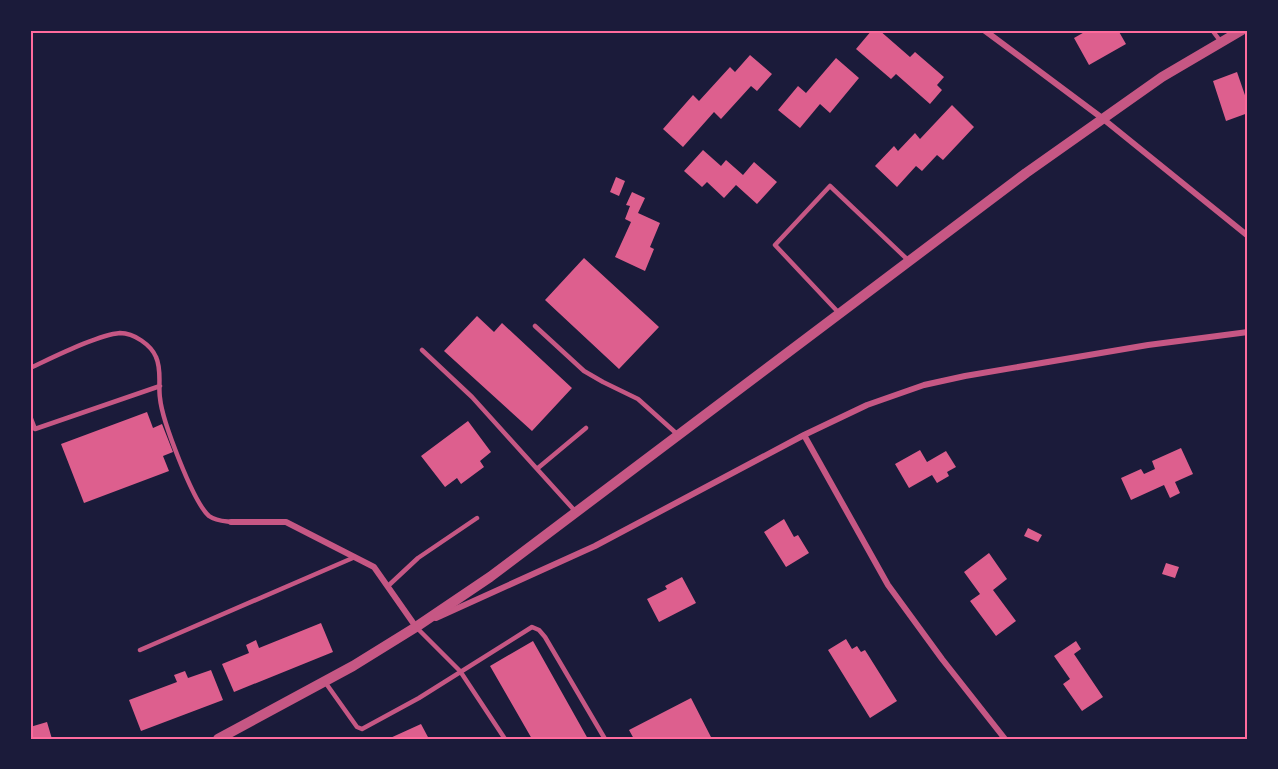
<svg xmlns="http://www.w3.org/2000/svg" width="1278" height="769" viewBox="0 0 1278 769" font-family="Montserrat,sans-serif">
	<style>
		.building { fill: #dd5f8e }
		.lines { fill: none; stroke-linecap: round; stroke-linejoin: round }
		.service { stroke: #c65784; stroke-width: 4.5 }
		.minor { stroke: #c65784; stroke-width: 6 }
		.tertiary { stroke: #c65784; stroke-width: 10 }
		.neatline { fill: none; stroke: #ff6b9d; stroke-width: 2 }
	</style>
	<rect width="100%" height="100%" fill="#1b1b3a"/>
	<path class="building" d="M872 30H879L910 57 915 52 944 77 937 85 942 90 930 104 896 74 891 79 856 49Z
		M1088 30H1118L1126 44 1089 65 1074 38Z
		M750 55 772 74 757 91 751 86 721 119 714 112 683 147 663 129 693 95 699 101 730 67 735 72Z
		M836 58 859 78 830 113 820 104 800 128 778 110 798 86 806 93Z
		M1237 72 1248 104V113L1226 121 1213 81Z
		M952 105 974 127 943 160 937 155 922 171 916 166 897 187 875 166 894 146 898 151 915 133 920 139Z
		M703 150 721 166 726 160 743 175 754 162 777 182 757 204 736 185 724 198 707 182 702 187 684 171Z
		M616 177 625 181 619 196 610 192Z
		M632 192 645 198 638 213 660 223 650 247 654 249 645 271 615 257 631 222 625 219 630 206 626 205Z
		M584 258 659 327 619 369 545 300Z
		M477 316 494 332 502 323 572 388 532 431 444 351Z
		M147 412 153 428 162 424 173 452 163 456 169 471 84 503 61 444Z
		M468 421 491 452 480 461 484 467 461 484 457 478 445 487 421 456Z
		M1181 448 1193 474 1175 482 1180 493 1170 498 1164 485 1131 500 1121 478 1141 469 1144 474 1155 469 1152 461Z
		M920 450 927 462 946 451 956 467 947 472 949 476 937 483 932 475 909 488 895 464Z
		M784 519 794 537 798 535 809 553 786 567 764 532Z
		M1028 528 1042 535 1038 542 1024 536Z
		M989 553 1007 579 993 590 1016 621 996 636 970 601 980 594 964 572Z
		M1166 563 1179 567 1175 578 1162 574Z
		M682 577 696 603 659 622 647 599 667 589 665 586Z
		M321 623 333 652 234 692 222 664 249 653 246 645 256 640 259 648Z
		M846 639 852 649 857 646 861 652 865 650 897 701 870 718 828 650Z
		M533 641 588 739H532L490 666Z
		M1076 641 1081 649 1074 654 1103 697 1082 711 1063 684 1070 679 1054 656Z
		M211 670 223 700 141 731 129 700 177 682 174 675 185 671 188 678Z
		M691 698 712 739H634L629 730Z
		M47 722 52 739H30V727Z
		M421 724 429 739H388Z"/>
	<g class="lines">
		<path class="service" d="M1212 30 1221 42
			M838 312 775 245 830 186 909 261
			M535 326 584 371 603 382 638 399 677 434
			M422 350 472 397 575 511
			M30 368C52 358 97 335 120 333 134 333 151 345 156 357 162 370 158 385 160 398 162 420 193 502 209 516 216 521 223 521 231 522
			M30 416 35 429 160 386
			M538 468 586 428
			M388 586 418 558 477 518
			M416 627 460 671 505 739
			M140 650 355 557
			M325 682 357 727 362 729 419 698 532 627 539 630 545 637 605 739"/>
		<path class="minor" d="M984 30 1102 118 1248 236
			M804 435 888 585 942 659 1005 739
			M231 522H286L374 567 416 627 419 626
			M436 618 595 546 804 435 867 405 924 385 965 376 1148 345 1248 332"/>
		<path class="tertiary" d="M218 739 353 666 416 627 490 577 1026 173 1162 77 1242 30"/>
	</g>
	<rect width="1278" height="769" fill="none" stroke="#1b1b3a" stroke-width="63"/>
	<rect x="32" y="32" width="1214" height="706" class="neatline"/>
</svg>
